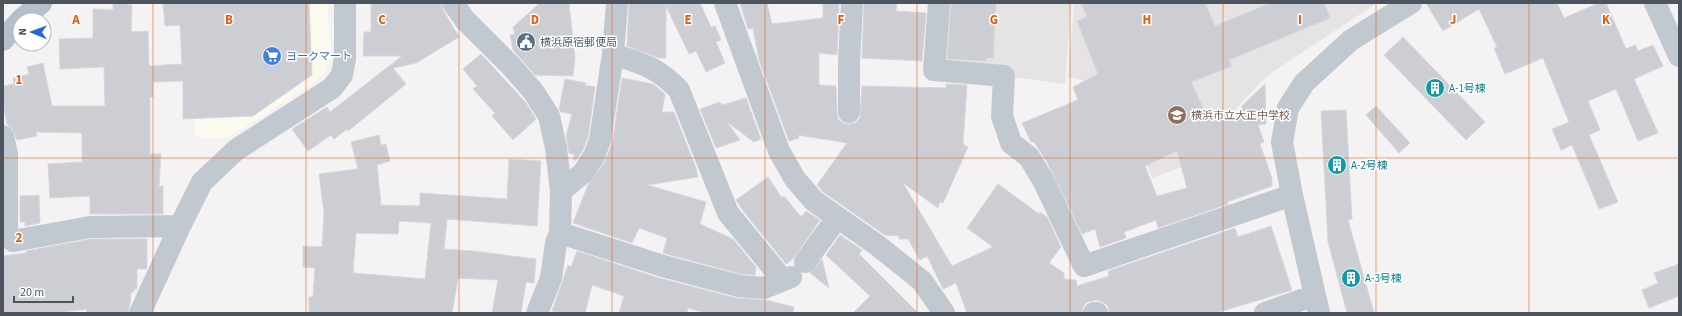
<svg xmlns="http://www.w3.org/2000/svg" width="1682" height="316" viewBox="0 0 1682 316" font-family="'Source Sans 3','Noto Sans JP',sans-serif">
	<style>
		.commercial { fill: #fcf9ee }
		.education { fill: #e5e3e4 }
		.building { fill: #ccced4; stroke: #d7d8dd; fill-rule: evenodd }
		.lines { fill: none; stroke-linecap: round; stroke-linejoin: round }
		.minor { stroke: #c1c8d0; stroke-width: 22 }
		.major { stroke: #b4bfce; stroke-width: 22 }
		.grid { fill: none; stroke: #e8590c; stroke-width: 1; stroke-opacity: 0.55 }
		.labels { text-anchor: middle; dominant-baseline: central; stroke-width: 3; stroke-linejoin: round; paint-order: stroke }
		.service-label { font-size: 11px; fill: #4e5e75; stroke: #fff; text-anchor: start }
		.shop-label { font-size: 11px; fill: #366cbe; stroke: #fff; text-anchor: start }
		.culture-label { font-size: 11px; fill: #0d838f; stroke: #fff; text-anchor: start }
		.education-label { font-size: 11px; fill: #785e54; stroke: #fff; text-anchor: start }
		.grid-label { font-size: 13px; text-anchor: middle; font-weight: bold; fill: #e8590c; stroke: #fff; stroke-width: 3; stroke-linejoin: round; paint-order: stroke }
	</style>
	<rect width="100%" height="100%" fill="#f4f2f2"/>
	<path class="commercial" d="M209 3H327L331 57 326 70 317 81 228 138 195 137 194 82Z"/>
	<path class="education" d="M947 3H1071L1065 84 1007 76 950 63 944 55Z
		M1074 3H1377L1268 75 1179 168 1152 178 1113 87 1068 77Z"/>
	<path class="building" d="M113 3H129V5H132L131 32 148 31 149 66 182 64 180 25 165 26 163 3H309L312 75 253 116 183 119V81L153 82V97H150V154H161L159 186H163V214H90V196L50 198 48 164 82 162V133L36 132 37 136 17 140 12 128 7 124 3 102V86L14 84 13 78 29 74 27 67 43 63 52 106H105L104 67 60 69 59 39 93 38V9L113 10Z
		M371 3H441L443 10 459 37 416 63 393 68 406 84 348 131 347 129 334 139 331 135 308 151 292 129 327 107 330 112 402 56H363L364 32H371Z
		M540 3H569L575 58 573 76 535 75 513 50 510 35 515 34 513 27Z
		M629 3H700L711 27 715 26 721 40 716 42 725 63 706 72 696 51 689 54 666 6V58H659L627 46Z
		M740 3H767L772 24 823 18V3H839L837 55 819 53V85L836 86 837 112 838 119 843 123 849 124 855 123 860 118 862 86 946 88V84L967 85 963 144 968 147 943 203 940 202 938 208 903 183 952 266 993 247 967 228 998 184 1039 214 1040 212 1047 217 1061 247 1049 263 1064 273V279L1076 280 1077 286 1109 276 1108 271 1235 228 1238 237 1271 226 1292 290 1216 313H1109L1108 306 1103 302 1097 300 1087 302 1083 307 1082 313H967L956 283 943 289 927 256 920 260 908 239H899V236L885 235 823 192 817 185 847 143 798 135 799 138 789 141 759 60 753 28 748 29Z
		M864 3H897L896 11 926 13 922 61 862 58Z
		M951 3H996L993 58H986V61L947 59Z
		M1081 3H1205L1215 26 1270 3H1324L1330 18 1229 60 1232 66 1191 82 1208 118H1238V111H1242V106L1265 84 1266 124 1258 125 1264 142 1260 144 1272 178V186L1227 202 1228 204 1158 228 1156 220 1124 232 1126 238 1100 247 1095 229 1082 234 1047 162 1034 142H1031L1022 123 1078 100 1073 87 1098 74 1077 21 1087 17ZM1177 151 1187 188 1157 196 1145 166Z
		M1426 3H1557L1564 18 1599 3H1606L1626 49 1635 45 1638 51 1653 45 1663 66 1634 79 1658 133 1638 141 1616 89 1588 101 1600 130 1589 135 1618 202 1599 209 1572 145 1561 150 1552 129 1569 122 1543 58 1505 74 1494 48 1497 47 1479 9 1443 31Z
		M1403 37 1485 122 1466 140 1384 55Z
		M481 54 526 103 536 119 513 140 492 116 495 113 473 89 477 86 463 69Z
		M622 78 653 84 665 94 662 112H674L696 168 698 177 647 185 706 202 700 224 733 239 756 267 755 275 741 274 663 253 667 238 639 228 632 243 573 223 588 185 604 163 612 144Z
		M565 79 586 83 585 85 595 87 588 137 583 150 576 160H573L575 155 569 153 566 136 572 114 561 112 559 109Z
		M746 98 761 139 754 142 727 122 740 140 716 148 700 109 720 102 722 105Z
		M1376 106 1410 143 1399 153 1366 115Z
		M1346 110 1352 219 1348 220 1374 313H1347L1328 242 1321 111Z
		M379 135 381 145 386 144 390 161 377 165 381 205 420 206V193L507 199 509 159 541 161 537 226 447 219 444 249 473 251 536 259 534 283 526 282 521 313H492L498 280 458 278 452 313H309V297H313L315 268 303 267V246L322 247 324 213 319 174 358 169 351 142ZM399 221 431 223 425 279 353 273 356 233 398 234Z
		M768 177 782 198 784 196 801 217 806 211 820 220 793 259 786 264 744 212 736 200Z
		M39 195 40 223 25 226V222H20V196Z
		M840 235 862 250 859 254 918 313H853L870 296 826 255Z
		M91 239H147V267L146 269H137V289H134V292H131L130 304 128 313H86L87 309 54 313H3V256L26 253V251Z
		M577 251 659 278 736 298 766 300 794 307 793 313H705L688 308 687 313H619L624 296 592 285 585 313H561L552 311 568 265 571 267Z
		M822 259 829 288 810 273Z
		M1679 264V296L1649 308 1642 290 1658 283 1654 273Z"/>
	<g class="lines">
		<path class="minor" d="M453 3 465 20 511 66 533 91 549 116 556 148 561 191 560 233 556 243 551 278 537 313
			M725 3 779 151 795 179 814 201 877 245 922 281 944 313
			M939 3 934 70 1004 76 1002 116 1011 143 1029 157 1043 180 1084 266 1292 195
			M1655 3 1679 56
			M613 54C643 64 657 67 679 90L728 213 783 280
			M849 112V62L852 3
			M3 136 7 154V236L13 241 90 227 180 226
			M561 191 583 173 594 156 600 140 613 54 617 3
			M560 233 663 266 739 286 764 288 791 277
			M805 262 837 218
			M140 313 180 226 202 182 236 150 332 88 342 75 345 58V3
			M1094 313H1097
			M1265 313 1315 295
			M1319 313 1292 195 1282 142 1288 108 1304 83 1351 40 1411 3"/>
		<path class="major" d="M21 20 41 3
			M3 40 20 21"/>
	</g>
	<path class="grid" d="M153 3V313M306 3V313M459 3V313M612 3V313M765 3V313M917 3V313M1070 3V313M1223 3V313M1376 3V313M1529 3V313M3 158H1679"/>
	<defs>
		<g id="civic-disc" transform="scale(1)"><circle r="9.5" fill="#5c6f8a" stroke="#fff"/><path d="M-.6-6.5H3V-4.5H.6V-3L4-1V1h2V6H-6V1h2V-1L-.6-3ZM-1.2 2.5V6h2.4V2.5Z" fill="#fff"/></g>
		<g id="supermarket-disc" transform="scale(1)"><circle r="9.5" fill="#3f7fe0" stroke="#fff"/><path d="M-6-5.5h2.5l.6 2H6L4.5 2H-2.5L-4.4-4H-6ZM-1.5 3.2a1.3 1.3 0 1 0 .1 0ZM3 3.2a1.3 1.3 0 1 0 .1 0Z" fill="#fff"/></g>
		<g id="building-disc" transform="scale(1)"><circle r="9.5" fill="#0f9aa8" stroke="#fff"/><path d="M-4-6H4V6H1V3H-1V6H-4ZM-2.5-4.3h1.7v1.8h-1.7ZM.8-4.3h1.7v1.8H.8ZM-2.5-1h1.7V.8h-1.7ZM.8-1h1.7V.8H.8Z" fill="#fff"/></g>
		<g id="school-disc" transform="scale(1)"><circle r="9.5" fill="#8d6e63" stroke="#fff"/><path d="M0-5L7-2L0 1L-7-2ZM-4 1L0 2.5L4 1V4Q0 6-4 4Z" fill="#fff"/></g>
	</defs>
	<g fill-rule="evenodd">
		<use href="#civic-disc" x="526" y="42"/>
		<use href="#supermarket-disc" x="272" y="56"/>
		<use href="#building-disc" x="1435" y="88"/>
		<use href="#school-disc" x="1177" y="115"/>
		<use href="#building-disc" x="1337" y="165"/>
		<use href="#building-disc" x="1351" y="278"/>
	</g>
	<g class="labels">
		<g class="service-label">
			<text x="540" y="42">横浜原宿郵便局</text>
		</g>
		<g class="shop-label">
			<text x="286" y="56">ヨークマート</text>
		</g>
		<g class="culture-label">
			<text x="1449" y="88">A-1号棟</text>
			<text x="1351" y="165">A-2号棟</text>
			<text x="1365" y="278">A-3号棟</text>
		</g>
		<g class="education-label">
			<text x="1191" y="115">横浜市立大正中学校</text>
		</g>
	</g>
	<g class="grid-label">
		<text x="76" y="24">A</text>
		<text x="229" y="24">B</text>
		<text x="382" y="24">C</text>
		<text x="535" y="24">D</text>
		<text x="688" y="24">E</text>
		<text x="841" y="24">F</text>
		<text x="994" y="24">G</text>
		<text x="1147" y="24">H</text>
		<text x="1300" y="24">I</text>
		<text x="1453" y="24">J</text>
		<text x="1606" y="24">K</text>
		<text x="19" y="84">1</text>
		<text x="19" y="242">2</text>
	</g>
	<rect width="1682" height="316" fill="none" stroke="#4b545f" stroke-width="8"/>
	<g transform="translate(32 32) rotate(271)"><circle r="19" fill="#ffffff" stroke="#b7bbbf"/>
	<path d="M0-3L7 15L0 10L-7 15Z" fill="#2566db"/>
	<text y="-6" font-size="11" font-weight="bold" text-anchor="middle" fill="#4b545f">N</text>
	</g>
	<path d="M14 296v6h59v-6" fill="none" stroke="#4b545f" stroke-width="2"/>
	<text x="20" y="296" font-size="12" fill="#4b545f" stroke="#ffffff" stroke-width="3" paint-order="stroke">20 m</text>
</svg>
